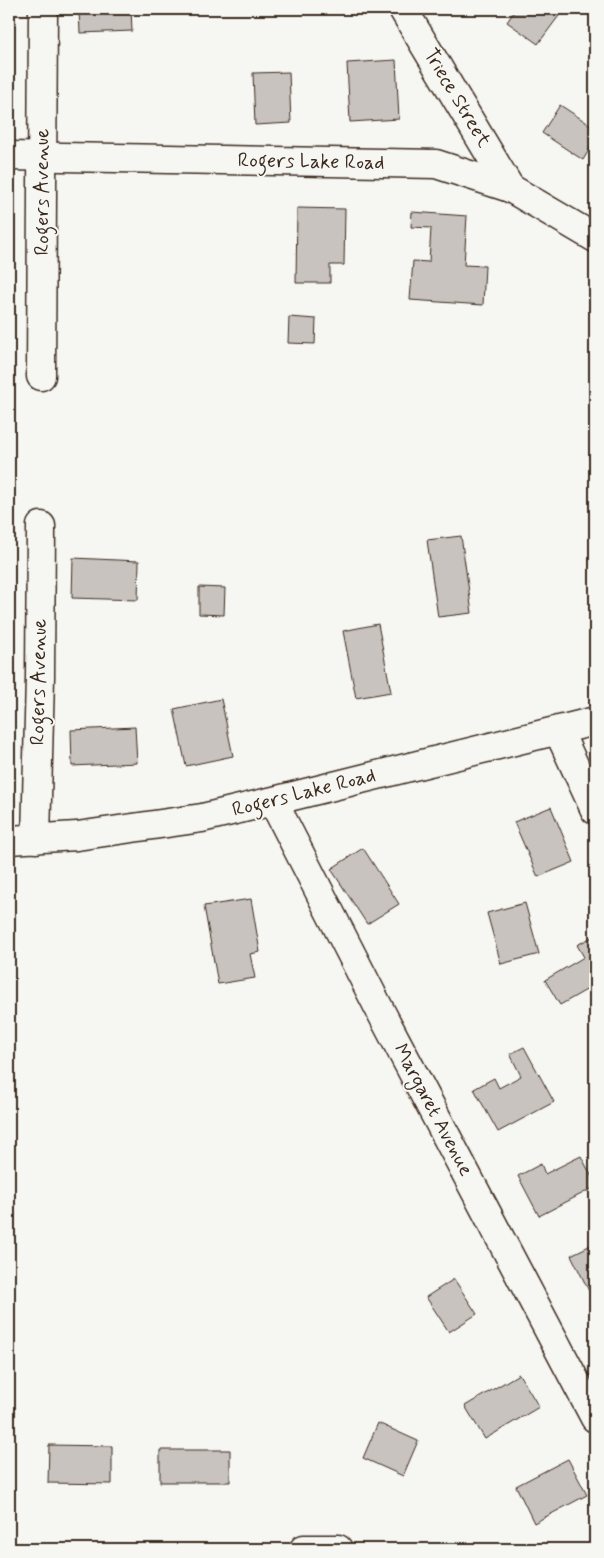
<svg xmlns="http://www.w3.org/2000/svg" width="604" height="1558" viewBox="0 0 604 1558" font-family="Mynerve,sans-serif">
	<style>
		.building { fill: #c8c3be; stroke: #3b2a1e }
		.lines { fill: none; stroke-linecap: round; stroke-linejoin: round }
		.street-casing { stroke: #3b2a1e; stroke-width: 31 }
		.secondary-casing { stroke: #3b2a1e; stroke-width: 31 }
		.street { stroke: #f6f6f2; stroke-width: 28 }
		.secondary { stroke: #f6f6f2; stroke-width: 28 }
		.labels { text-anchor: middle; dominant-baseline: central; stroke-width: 4; stroke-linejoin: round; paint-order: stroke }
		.street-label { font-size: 20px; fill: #3b2a1e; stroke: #f6f6f2 }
	</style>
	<rect width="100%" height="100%" fill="#f6f6f2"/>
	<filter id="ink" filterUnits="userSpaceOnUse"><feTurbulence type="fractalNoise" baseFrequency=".02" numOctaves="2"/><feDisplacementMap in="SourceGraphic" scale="10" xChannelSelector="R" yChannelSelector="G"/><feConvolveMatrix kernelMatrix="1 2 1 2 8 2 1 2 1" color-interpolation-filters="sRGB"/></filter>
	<g filter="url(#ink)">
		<path class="building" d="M79 9H131L132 31 80 33Z
			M516 9H564L538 44 507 22Z
			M396 60 399 119 350 122 347 63Z
			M289 72 291 123 255 125 253 73Z
			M560 105 595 128V140L583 160 542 133Z
			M297 208 345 209 344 265H330V283H296Z
			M412 212 467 216 464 265 485 266 483 305 410 300 413 261 429 262 431 228 411 227Z
			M289 317 316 319 315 344 288 343Z
			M461 536 472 613 438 617 427 540Z
			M73 558 139 561 138 600 72 598Z
			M199 587 225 588 224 615 199 614Z
			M378 624 391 692 356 698 343 631Z
			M221 699 233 756 186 766 174 709Z
			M135 727 137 763 72 766 71 730Z
			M551 807 574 862 538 877 514 822Z
			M363 848 399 904 367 924 331 869Z
			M251 899 260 952 250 954 255 978 218 984 204 906Z
			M525 903 539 954 501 964 487 913Z
			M592 937 595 943V985L560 1005 545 980 584 957 577 945Z
			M524 1047 554 1102 498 1132 474 1089 494 1078 499 1088 521 1076 510 1054Z
			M581 1156 595 1183V1187L539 1216 518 1176 541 1164 545 1174Z
			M595 1243V1303L571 1255Z
			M454 1279 477 1314 449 1332 426 1297Z
			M519 1374 539 1407 485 1439 465 1406Z
			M378 1423 418 1441 403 1476 363 1458Z
			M49 1445 112 1446V1484L48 1483Z
			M160 1450H230V1482H160Z
			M568 1459 587 1495 534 1523 516 1486Z"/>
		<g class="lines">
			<g class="street-casing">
				<path id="street" d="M403 9 510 188
					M41 376 43 9
					M558 730 595 810
					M273 801 383 1016 595 1418
					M36 839 40 677 41 526
					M9 840 77 836 202 818 273 801 595 721
					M304 1549H338"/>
			</g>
			<g class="secondary-casing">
				<path id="secondary" d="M9 156 436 164 510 188 595 238"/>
			</g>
			<use href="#street" class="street"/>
			<use href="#secondary" class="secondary"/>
		</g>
	</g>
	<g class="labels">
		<g class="street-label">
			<text transform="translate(457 98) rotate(59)">Triece Street</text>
			<text transform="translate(311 162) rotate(1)">Rogers Lake Road</text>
			<text transform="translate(42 192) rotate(-90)">Rogers Avenue</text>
			<text transform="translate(39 682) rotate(-89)">Rogers Avenue</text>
			<text transform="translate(304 793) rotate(-14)">Rogers Lake Road</text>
			<text transform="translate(433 1110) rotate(62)">Margaret Avenue</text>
		</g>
	</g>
	<rect width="604" height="1558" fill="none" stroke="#f6f6f2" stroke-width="30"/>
	<rect x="15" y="15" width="574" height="1528" fill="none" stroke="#3b2a1e" stroke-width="2" filter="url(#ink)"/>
</svg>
